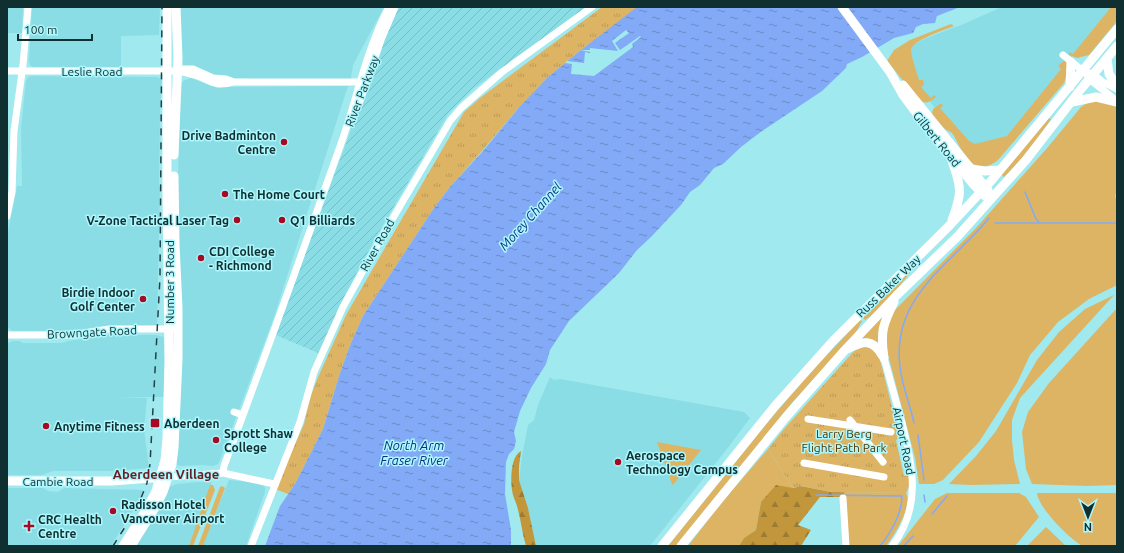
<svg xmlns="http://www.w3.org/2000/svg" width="1124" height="553" viewBox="0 0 1124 553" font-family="Ubuntu,sans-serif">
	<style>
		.built { fill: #8adde4 }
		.industrial { fill: url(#industrial-furrows) }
		.grass { fill: #ddb464 }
		.forest { fill: url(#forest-firs) }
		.park { fill: url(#park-tufts) }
		.water { fill: url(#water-ripples) }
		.pier { fill: #a0e9ef }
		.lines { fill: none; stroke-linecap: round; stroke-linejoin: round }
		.stream { stroke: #82aaf6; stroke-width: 1.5 }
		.minor { stroke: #fff; stroke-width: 7 }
		.major { stroke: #fff; stroke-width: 9 }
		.rail { stroke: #204346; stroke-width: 1.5; stroke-dasharray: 7 7; stroke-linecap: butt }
		.poi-dot { fill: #a50a23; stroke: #adf7fd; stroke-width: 1.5 }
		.labels { text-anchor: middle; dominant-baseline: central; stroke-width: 3; stroke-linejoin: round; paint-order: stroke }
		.street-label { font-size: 12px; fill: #102f31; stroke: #adf7fd }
		.poi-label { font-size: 12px; font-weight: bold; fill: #102f31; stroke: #adf7fd; text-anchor: start }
		.park-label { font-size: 12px; fill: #4f3803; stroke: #adf7fd }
		.water-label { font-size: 13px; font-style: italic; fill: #0a3081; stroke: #adf7fd }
		.neighbourhood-label { font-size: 13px; font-weight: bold; fill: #651f21; stroke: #adf7fd }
	</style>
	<defs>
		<pattern id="industrial-furrows" width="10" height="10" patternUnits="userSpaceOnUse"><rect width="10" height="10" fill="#8adde4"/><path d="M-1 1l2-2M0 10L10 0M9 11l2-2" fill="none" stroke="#76bec4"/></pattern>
		<pattern id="forest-firs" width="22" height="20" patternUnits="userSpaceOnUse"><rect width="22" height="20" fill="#c2963b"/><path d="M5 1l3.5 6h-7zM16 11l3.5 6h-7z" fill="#9c7b32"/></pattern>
		<pattern id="park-tufts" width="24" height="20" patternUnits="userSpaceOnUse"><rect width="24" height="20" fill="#ddb464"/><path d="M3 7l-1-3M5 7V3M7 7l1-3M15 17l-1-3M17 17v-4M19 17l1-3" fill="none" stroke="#bd9b57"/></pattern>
		<pattern id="water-ripples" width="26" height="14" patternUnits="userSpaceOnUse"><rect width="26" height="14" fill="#82aaf6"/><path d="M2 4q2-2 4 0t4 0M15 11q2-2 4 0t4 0" fill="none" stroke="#698bc8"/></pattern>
	</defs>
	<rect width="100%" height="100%" fill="#a0e9ef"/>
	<path class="built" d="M7 7H23L22 33H7Z
		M32 7H160L159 35 121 36V68L33 67 30 65 29 61Z
		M179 7H384L353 65 350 84 215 77 185 66 182 63Z
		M1002 7H1111L1003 143 971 149 918 88 909 47 922 40 955 27 959 26Z
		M32 76 157 77 162 80 160 110 159 186 160 187 157 326H104L69 331H12L7 327V237L17 186H22L21 128 26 81 28 77Z
		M191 78 211 86 219 87 348 86 274 317 220 460 218 464 213 466 203 465 181 466 177 465 176 461 177 228 180 88 183 81Z
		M110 335H156L164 337 166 397H117L147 398 144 430 149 468 112 471H53L42 475H7V344L12 341H19L23 343H62L68 341Z
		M550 377 554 380 560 379 744 412 750 418 730 445 650 546H536L528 508 519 480 522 456 528 425 534 420 538 405Z
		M229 480 250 482 263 485 265 488V492L246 546H202Z
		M212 481 191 546H136L170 487 176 484Z
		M7 488H43L48 491 58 492 64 488 143 490 140 499 111 546H7Z"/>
	<path class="industrial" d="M399 7H586L474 88 448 114 375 239 345 295 318 353 276 335 319 216 387 33Z"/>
	<path class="grass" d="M1111 7H1117V21L1089 55 1077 58 1069 55V52L1073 54Z
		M951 24 954 26C945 30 912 40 911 50 911 56 917 73 919 80H923L924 85 921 87 931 98 934 95 936 97C929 103 926 104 919 100L887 61 894 50 910 40Z
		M1064 61 1067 62V75L1064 83 998 160C974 179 963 153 954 136 952 132 948 131 945 129 940 125 935 119 932 114L933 109 940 104H942L943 106 940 108 969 141 975 144 1007 136 1061 69 1058 66Z
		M1090 101 1104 102 1117 107V188L1115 197 1117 198V285L1089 299 1058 322 1030 355 1017 383 979 442 943 480 934 484H919L915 458 886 347 887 323 893 312 976 228 1048 147 1081 107Z
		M1049 118 1051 119C1037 139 1022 161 1004 177L1001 174Z
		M909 272 910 273C896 290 884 308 865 320L862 317Z
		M1114 295 1020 398 1012 420V440L1014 460 1020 484 971 485 949 484 976 456 996 431 1037 360 1059 332 1085 309Z
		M1117 308V485L1087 486 1032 484 1026 469 1022 432 1028 412 1049 383Z
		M882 317H883L878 343 870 339 863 338 862 337Z
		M860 320 862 321 856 332 791 404 676 546H668L767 423 810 373Z
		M657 442 701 450 673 485 672 484Z
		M768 449 793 488 761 502 756 530 744 538 739 546H688L722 502Z
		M210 485H213L215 490 193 546H189Z
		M222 486 225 488 203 546H198L220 487Z
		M844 492 906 493C913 506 894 536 886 546H848Z
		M947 493H1019L1026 497 1039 517 1015 546H898L935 499Z
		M1037 493H1117V546C1110 546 1088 548 1083 546 1070 540 1038 507 1037 493Z
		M1046 527 1066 546H1027Z"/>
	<path class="forest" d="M521 451 519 466V480L528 508 536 546H526C522 533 521 520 517 506 516 502 514 499 513 495 510 484 510 456 521 451Z
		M776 485 793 488 801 486 831 492H844L845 497H820L798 525 811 530 801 546H739L744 538 756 530 761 502Z"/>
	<path class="park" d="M602 7H639L581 50 548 77 521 105 482 151 450 187 434 208 363 316 351 343 340 373 323 429 295 484 288 494 275 489 304 424 310 397 319 375 346 315 464 112 480 98Z
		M866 346 877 352 882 367 900 439 896 440 904 476 909 475 910 484 906 493 831 492 801 486 793 488 768 449 784 429 853 352 858 348Z"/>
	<path class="water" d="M637 7H960L937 16 935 23 923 24 916 27 913 33 894 38 862 57 847 64 846 68 822 91 762 131 741 147 723 164 714 168 700 185 690 192 681 205 651 237 637 250 619 273 569 321 550 350 546 364 531 388 520 411 514 432 516 441 514 449 509 454 506 462 505 494 511 530V546H265L280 506 295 484 323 429 340 373 351 343 363 316 434 208 450 187 483 151 521 105 548 77 581 50Z"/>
	<path class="pier" d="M626 30 629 33 615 43 620 50 640 36 641 37 632 44 633 47 594 76 571 74 572 64 565 63 567 61 584 63 585 52 590 53V52L580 50H590V48L618 51 612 41Z"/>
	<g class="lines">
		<path class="stream" d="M1025 192 1036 219 1040 223
			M995 223H1117
			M914 423C910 404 902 386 900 367 891 296 951 265 989 218
			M918 435 924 480
			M816 495 902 496C902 513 891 533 880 546
			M924 495 925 502
			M932 514 947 496
			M904 546 913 536"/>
		<path class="minor" d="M1063 55 1083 71 1093 74 1103 82 1117 89
			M7 71H177L185 69H193L213 78 226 79 234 82H359
			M178 71C183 72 188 73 194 75 212 80 213 88 234 82
			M1087 75 1089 79 1117 101
			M359 104 381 40 395 7
			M7 216 12 192 14 131 23 65 28 7
			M7 335H73L109 329H172
			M884 358C890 379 896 401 902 423 913 466 922 508 892 546
			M234 412 243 415
			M808 419 891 432
			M850 420 883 462
			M804 463 884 477
			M223 473 224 466C265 357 304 248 343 138 358 94 367 48 389 7
			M168 477 223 473 274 484
			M843 498 846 546
			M251 546 300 422 314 372 343 307 380 240 450 121 461 108 502 72 592 7"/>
		<path class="major" d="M842 7 890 72 903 95 926 126 973 184 985 196
			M1107 59 1109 74 1117 86
			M903 85 988 190
			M1070 87 1071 62
			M1072 102 1096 97 1117 102
			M174 155 178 58 176 7
			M971 169 985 171 999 170
			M952 220C962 194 962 188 952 161
			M847 349C862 342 872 337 882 355
			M884 358C880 332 883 324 894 302
			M7 481H112L165 477
			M123 546 145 512 156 491 165 460 167 439 169 360 167 193V7
			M131 546 156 506 163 492 172 464 174 448 178 359V308L175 244 174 176
			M662 546 775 406 833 341 950 225 991 181 1117 29
			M681 546 786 417 845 350 897 295 958 236 1000 189 1026 160 1081 89 1117 46"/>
		<path class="rail" d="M113 546 137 508 147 483 150 464 160 277 162 7"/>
	</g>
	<g class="poi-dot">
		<circle cx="284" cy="142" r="4"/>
		<circle cx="225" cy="194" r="4"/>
		<circle cx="237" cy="220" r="4"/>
		<circle cx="282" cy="220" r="4"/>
		<circle cx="201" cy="258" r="4"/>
		<circle cx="143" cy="299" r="4"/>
		<rect x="150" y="418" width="10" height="10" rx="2"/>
		<circle cx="46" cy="426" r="4"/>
		<circle cx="216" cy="440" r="4"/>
		<circle cx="618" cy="462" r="4"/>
		<circle cx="113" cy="511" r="4"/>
		<path d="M27 520h4v4h4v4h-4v4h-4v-4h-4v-4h4z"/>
	</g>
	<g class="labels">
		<g class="street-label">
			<text x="92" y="71">Leslie Road</text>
			<text transform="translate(362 91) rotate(-69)">River Parkway</text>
			<text transform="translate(937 139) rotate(51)">Gilbert Road</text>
			<text transform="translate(377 245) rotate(-61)">River Road</text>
			<text transform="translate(169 282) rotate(-90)">Number 3 Road</text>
			<text transform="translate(888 286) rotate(-44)">Russ Baker Way</text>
			<text transform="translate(92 332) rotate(-3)">Browngate Road</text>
			<text transform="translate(904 441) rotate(78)">Airport Road</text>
			<text x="58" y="481">Cambie Road</text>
		</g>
		<g class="poi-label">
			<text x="276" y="135" text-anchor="end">Drive Badminton<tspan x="276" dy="14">Centre</tspan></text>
			<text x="233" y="194">The Home Court</text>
			<text x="229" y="220" text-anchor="end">V-Zone Tactical Laser Tag</text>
			<text x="290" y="220">Q1 Billiards</text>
			<text x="209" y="251">CDI College<tspan x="209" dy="14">- Richmond</tspan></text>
			<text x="135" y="292" text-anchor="end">Birdie Indoor<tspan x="135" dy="14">Golf Center</tspan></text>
			<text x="164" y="423">Aberdeen</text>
			<text x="54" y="426">Anytime Fitness</text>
			<text x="224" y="433">Sprott Shaw<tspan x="224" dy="14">College</tspan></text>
			<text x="626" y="455">Aerospace<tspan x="626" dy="14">Technology Campus</tspan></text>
			<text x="121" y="504">Radisson Hotel<tspan x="121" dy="14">Vancouver Airport</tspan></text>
			<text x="38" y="519">CRC Health<tspan x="38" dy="14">Centre</tspan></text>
		</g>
		<g class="park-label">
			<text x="844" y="433">Larry Berg<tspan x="844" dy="14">Flight Path Park</tspan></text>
		</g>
		<g class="water-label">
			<text transform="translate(530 216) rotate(-48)">Morey Channel</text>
			<text x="414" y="445">North Arm<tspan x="414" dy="15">Fraser River</tspan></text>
		</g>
		<g class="neighbourhood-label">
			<text x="166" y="474">Aberdeen Village</text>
		</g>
	</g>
	<rect width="1124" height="553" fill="none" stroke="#102f31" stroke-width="16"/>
	<g transform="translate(1088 517) rotate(180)" stroke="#adf7fd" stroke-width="3" paint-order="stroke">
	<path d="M0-3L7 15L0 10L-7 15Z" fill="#102f31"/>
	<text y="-6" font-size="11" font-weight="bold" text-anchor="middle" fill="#102f31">N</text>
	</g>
	<path d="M18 34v6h74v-6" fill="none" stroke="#102f31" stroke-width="2"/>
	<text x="24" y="34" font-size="12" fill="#102f31" stroke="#adf7fd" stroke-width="3" paint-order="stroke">100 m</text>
</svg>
